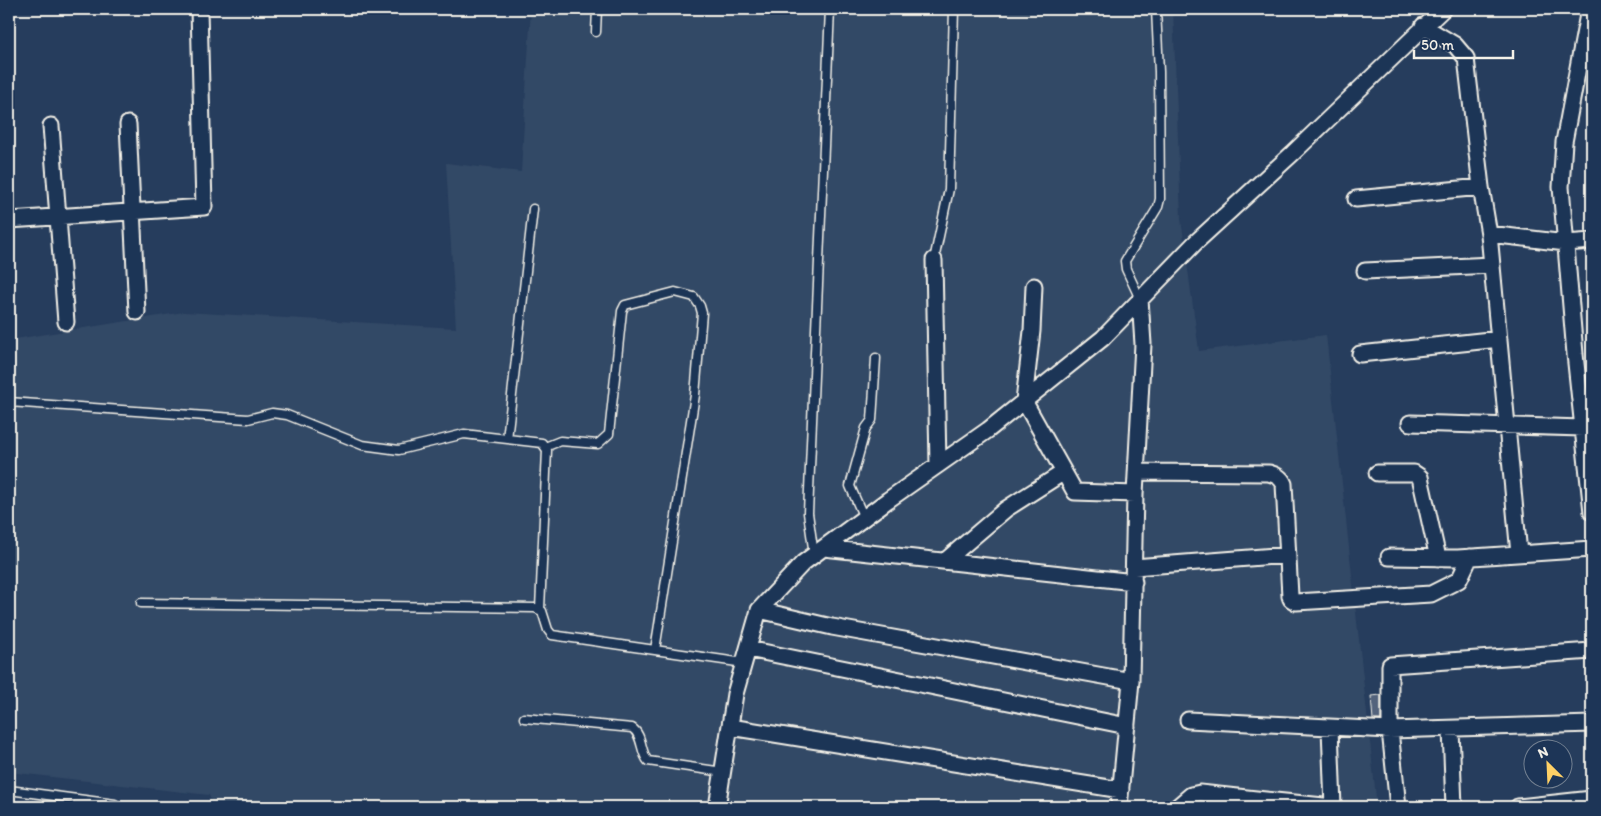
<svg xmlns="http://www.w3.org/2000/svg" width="1601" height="816" viewBox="0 0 1601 816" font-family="Itim,sans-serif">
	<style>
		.built { fill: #334966 }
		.building { fill: #52647b; stroke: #f4f1e8 }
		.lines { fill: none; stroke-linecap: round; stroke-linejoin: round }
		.lane-casing { stroke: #f4f1e8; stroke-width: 11 }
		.street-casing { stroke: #f4f1e8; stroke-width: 19 }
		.lane { stroke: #1d3557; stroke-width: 8 }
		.street { stroke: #1d3557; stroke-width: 15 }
	</style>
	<rect width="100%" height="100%" fill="#263d5d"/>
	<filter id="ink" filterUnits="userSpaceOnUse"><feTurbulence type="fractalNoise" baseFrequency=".02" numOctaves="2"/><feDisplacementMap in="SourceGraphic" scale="10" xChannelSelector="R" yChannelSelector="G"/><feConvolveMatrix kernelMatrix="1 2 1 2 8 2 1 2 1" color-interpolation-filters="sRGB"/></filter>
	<g filter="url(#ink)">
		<path class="built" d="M531 9H1173L1181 219 1199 351 1326 335 1377 807H214L209 795 9 772V340L184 312 456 328 446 163 521 172Z"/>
		<path class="building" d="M1381 695V720H1373L1371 696Z"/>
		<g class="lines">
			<g class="lane-casing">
				<path id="lane" d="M596 32 597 9
					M934 260 949 189 954 9
					M1140 299 1126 269 1125 261 1158 207 1160 199 1159 72 1156 9
					M9 402 248 419 272 413 287 415 362 445 399 450 464 434 542 443 547 450 540 609
					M507 439 533 209
					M545 447 560 441 598 444 609 434 622 311 625 305 675 292 694 297 700 306 702 313 695 395 655 650
					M864 518 850 486 866 428 872 420 876 358
					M814 555 808 513 830 9
					M141 603 535 608 542 611 548 630 552 635 744 663
					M524 718 632 728C643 735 640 752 648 761L723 772
					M9 790 115 804"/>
			</g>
			<g class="street-casing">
				<path id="street" d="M1589 9 1564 142 1561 187 1575 354 1592 512
					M1423 26 1455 45 1466 58 1481 187 1489 234 1519 554
					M128 124 137 312
					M51 126 66 322
					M1356 199 1481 187
					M9 220 204 207 199 9
					M1489 234 1566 243 1592 241
					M934 260 938 465
					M1365 271 1492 265
					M1034 286 1032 331 1024 401 1075 492 1135 494
					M1360 354 1499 339
					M1410 423 1583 428
					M1137 472 1269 473C1276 475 1281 477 1284 484L1290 596 1291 599 1296 602 1431 594 1459 580 1470 557
					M1377 473H1414L1420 477 1438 558
					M824 548 1134 582
					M1389 557 1458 558 1592 549
					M945 561 1006 509 1064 472
					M1134 567 1287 555
					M759 610 832 627 1131 681
					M748 649 1127 726
					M1188 720 1390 730 1592 724
					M730 727 1121 790
					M1330 728 1333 807
					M1451 729 1454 807
					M717 807 735 694 759 610 803 563 888 500 988 430 1103 338 1196 242 1293 153 1443 9
					M1119 807 1131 681 1135 494 1143 344 1140 299
					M1177 807 1191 795 1200 793 1333 807
					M1398 807 1390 730V665L1592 651
					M1518 807 1592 799"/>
			</g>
			<use href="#lane" class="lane"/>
			<use href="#street" class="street"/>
		</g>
	</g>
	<rect width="1601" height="816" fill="none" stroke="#1d3557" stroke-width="30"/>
	<rect x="15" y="15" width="1571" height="786" fill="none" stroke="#f4f1e8" stroke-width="2" filter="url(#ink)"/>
	<g transform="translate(1548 764) rotate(336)"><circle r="24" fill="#1d3557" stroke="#738091"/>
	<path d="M0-4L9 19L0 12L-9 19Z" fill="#ffd166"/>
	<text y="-8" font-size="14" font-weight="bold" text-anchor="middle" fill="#f4f1e8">N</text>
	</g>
	<path d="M1414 50v8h99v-8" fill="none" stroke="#f4f1e8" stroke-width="2.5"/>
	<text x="1421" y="50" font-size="15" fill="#f4f1e8" stroke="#1d3557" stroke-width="4" paint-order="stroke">50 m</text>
</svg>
